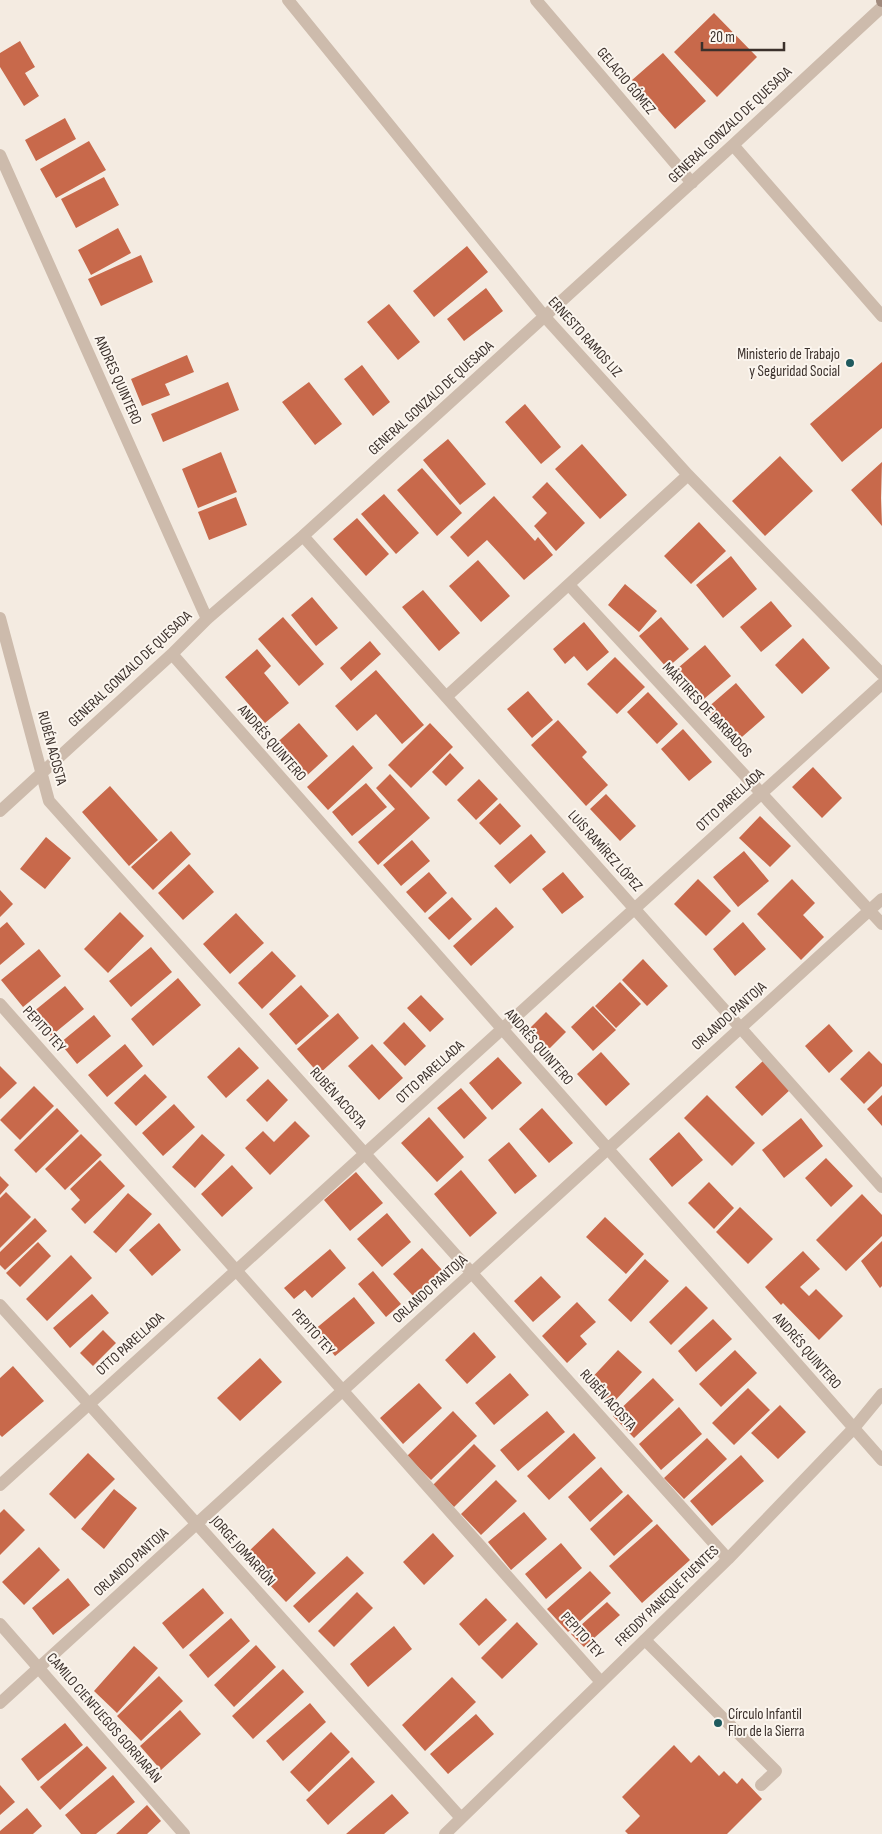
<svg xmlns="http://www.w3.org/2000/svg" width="882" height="1834" viewBox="0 0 882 1834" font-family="'Sofia Sans Condensed',sans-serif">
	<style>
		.building { fill: #c8694b }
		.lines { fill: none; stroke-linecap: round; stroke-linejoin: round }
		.service { stroke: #cdbbac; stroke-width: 12 }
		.minor { stroke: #cdbbac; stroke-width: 12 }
		.secondary { stroke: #a18a7d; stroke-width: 12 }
		.poi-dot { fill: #1f5a5e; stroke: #fbf5ee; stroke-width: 2 }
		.labels { text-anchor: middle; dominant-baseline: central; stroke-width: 4; stroke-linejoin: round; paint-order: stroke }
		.street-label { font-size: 15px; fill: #3b302b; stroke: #fbf5ee }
		.poi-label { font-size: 15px; fill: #3b302b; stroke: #fbf5ee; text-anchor: end }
	</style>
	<rect width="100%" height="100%" fill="#f4ebe1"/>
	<path class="building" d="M714 13 757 57 717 97 674 52Z
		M20 41 35 67 25 73 39 96 24 106 0 67V53Z
		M663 53 706 101 675 129 632 80Z
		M65 118 76 139 36 161 25 140Z
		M89 141 106 170 56 198 40 169Z
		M104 177 119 205 76 228 61 199Z
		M118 228 131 253 91 275 78 250Z
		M467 246 488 272 434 317 413 291Z
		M141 255 153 282 101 306 88 279Z
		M486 288 503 311 464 341 447 319Z
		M389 304 420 342 398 360 367 322Z
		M187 355 194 372 165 384 170 395 142 406 131 379Z
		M882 362V428L842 462 810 424Z
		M362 365 390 402 373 416 344 379Z
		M228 382 239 410 163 442 151 414Z
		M309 382 342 424 315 445 282 402Z
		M525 404 561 447 541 464 505 422Z
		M448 439 486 484 460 505 423 460Z
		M582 444 627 495 600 519 555 469Z
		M221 452 237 492 198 508 182 469Z
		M780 456 813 491 765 536 732 501Z
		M882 462 881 498 882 526 851 490Z
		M422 468 462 513 437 536 397 490Z
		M547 482 585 523 556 551 534 526 547 513 532 497Z
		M384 494 419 533 396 554 361 514Z
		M494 496 535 541 538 537 553 555 524 580 487 540 468 557 450 537Z
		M236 497 247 525 209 540 198 512Z
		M357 518 389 554 366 576 333 539Z
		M699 522 726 551 691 584 664 556Z
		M731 556 757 589 723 618 696 585Z
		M478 560 510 596 481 622 449 586Z
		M625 584 657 611 639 632 608 605Z
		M423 590 460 633 439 651 402 607Z
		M312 597 338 628 316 646 291 615Z
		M771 601 792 626 761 652 740 627Z
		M283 617 324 664 299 686 258 639Z
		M661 617 689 649 667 668 639 636Z
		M584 622 609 652 587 671 574 656 565 664 553 649Z
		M803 638 830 668 802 694 775 665Z
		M370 641 381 654 351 681 340 668Z
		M705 645 731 676 698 704 672 673Z
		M257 649 271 666 264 673 289 703 265 723 225 677Z
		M615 657 645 687 617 714 587 684Z
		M376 670 424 725 402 744 376 714 357 731 335 706Z
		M736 683 765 717 735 743 706 709Z
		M528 691 553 720 532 738 507 709Z
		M648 692 678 724 657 744 627 712Z
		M558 720 587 752 582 757 608 785 586 806 531 745Z
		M299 723 328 756 301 781 272 747Z
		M430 723 453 747 411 788 388 765Z
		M683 729 712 762 689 781 661 749Z
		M353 745 373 768 328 810 307 787Z
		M450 753 464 768 446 786 432 772Z
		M813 767 842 798 822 818 792 787Z
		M390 774 430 818 378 865 358 842 395 809 376 788Z
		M479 779 498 799 476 820 457 800Z
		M366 783 387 807 352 836 332 812Z
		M110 786 158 840 129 866 82 812Z
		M606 794 636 826 620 841 590 809Z
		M500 803 521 826 500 845 479 823Z
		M760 816 791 846 770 867 739 838Z
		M171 831 191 854 153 890 131 867Z
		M531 834 546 852 510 884 494 866Z
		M46 837 71 858 45 889 20 869Z
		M412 840 430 861 401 886 383 865Z
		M744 851 769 881 738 907 713 877Z
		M189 864 214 892 183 920 158 893Z
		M429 872 447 893 425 913 406 892Z
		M563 872 584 897 562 914 542 889Z
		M698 879 731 911 706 936 674 904Z
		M792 879 815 903 803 915 824 937 801 960 757 914Z
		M0 890 13 904 0 917Z
		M452 897 472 919 449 940 428 918Z
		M496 907 514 927 471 966 453 946Z
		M120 912 144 936 108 973 84 949Z
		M236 913 264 943 230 974 203 944Z
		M7 922 25 944 0 965V928Z
		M743 922 766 949 735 976 713 949Z
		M151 947 172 972 131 1007 109 981Z
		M39 949 61 976 23 1007 1 980Z
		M272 951 296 976 262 1009 238 983Z
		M643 959 668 986 647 1006 622 980Z
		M178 978 201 1005 153 1046 131 1019Z
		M620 982 641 1004 616 1028 595 1006Z
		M301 985 329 1016 296 1045 269 1014Z
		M65 986 84 1009 51 1036 33 1012Z
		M421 995 444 1019 430 1032 407 1008Z
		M593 1006 616 1030 593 1051 571 1027Z
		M546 1012 566 1032 549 1049 529 1029Z
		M338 1013 359 1038 319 1074 297 1049Z
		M94 1015 111 1036 77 1064 60 1043Z
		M404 1022 426 1046 405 1066 383 1043Z
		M829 1024 853 1051 829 1073 805 1046Z
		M125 1044 143 1066 107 1097 88 1075Z
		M372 1044 403 1078 379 1100 348 1066Z
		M239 1047 259 1068 226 1098 207 1077Z
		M869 1051 882 1064V1086L864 1104 840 1079Z
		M601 1052 630 1084 606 1106 577 1074Z
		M498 1057 522 1083 492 1110 469 1083Z
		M764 1060 791 1089 762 1116 735 1087Z
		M0 1066 17 1083 0 1099Z
		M145 1074 167 1097 136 1126 114 1103Z
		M268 1079 288 1100 267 1122 246 1100Z
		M34 1086 54 1106 20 1140 0 1120Z
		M461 1088 487 1118 464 1139 437 1108Z
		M707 1095 755 1143 732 1166 684 1118Z
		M882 1095V1126L867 1109Z
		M174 1104 195 1127 163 1156 142 1133Z
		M57 1108 79 1131 36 1173 14 1150Z
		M542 1108 573 1143 549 1163 519 1129Z
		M429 1117 464 1157 437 1182 401 1143Z
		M801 1118 823 1146 784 1178 762 1150Z
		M295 1121 310 1136 270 1175 245 1148 263 1131 274 1142Z
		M679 1132 703 1160 672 1187 649 1159Z
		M81 1134 102 1155 65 1190 45 1169Z
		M202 1134 225 1155 195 1188 172 1167Z
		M509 1142 537 1176 515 1194 488 1160Z
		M826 1158 853 1186 831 1207 805 1178Z
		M100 1160 125 1186 85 1224 71 1209 80 1200 70 1189Z
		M232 1165 253 1188 222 1217 201 1194Z
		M461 1170 497 1213 470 1237 434 1194Z
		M356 1172 383 1203 350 1231 324 1200Z
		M0 1176 9 1185 0 1195Z
		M709 1182 734 1208 714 1229 688 1203Z
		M6 1192 31 1217 0 1248V1198Z
		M128 1193 152 1214 116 1253 93 1232Z
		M862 1194 882 1215V1236L846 1271 816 1240Z
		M740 1207 773 1239 748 1264 716 1232Z
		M387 1213 411 1242 382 1267 357 1239Z
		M605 1217 644 1254 626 1274 586 1237Z
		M35 1218 47 1231 5 1270 0 1265V1252Z
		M159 1223 181 1250 152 1276 129 1250Z
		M882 1241V1286L880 1288 861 1261Z
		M38 1242 51 1256 20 1287 6 1273Z
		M422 1248 443 1271 414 1297 393 1274Z
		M330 1249 346 1268 312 1298 305 1290 294 1299 284 1288Z
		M803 1251 820 1269 800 1287 809 1296 816 1289 843 1316 819 1340 783 1303 781 1305 765 1287Z
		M71 1255 92 1278 47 1321 26 1299Z
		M645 1259 669 1281 631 1322 608 1300Z
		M373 1271 401 1304 386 1317 358 1284Z
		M541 1276 561 1297 533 1322 514 1301Z
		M686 1286 708 1308 671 1345 649 1322Z
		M92 1294 109 1313 70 1348 53 1328Z
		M354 1297 375 1323 335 1356 314 1330Z
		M577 1302 596 1322 580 1336 587 1344 567 1363 542 1336Z
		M713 1319 732 1339 696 1372 678 1351Z
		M103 1330 116 1343 93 1366 80 1353Z
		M474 1332 496 1357 467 1384 445 1360Z
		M618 1350 642 1372 610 1406 586 1384Z
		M735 1350 757 1373 721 1407 699 1384Z
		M260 1358 282 1382 240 1421 217 1398Z
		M13 1366 44 1401 2 1437 0 1435V1378Z
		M510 1373 529 1395 494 1425 475 1403Z
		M653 1378 674 1400 634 1438 613 1416Z
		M419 1383 442 1408 403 1444 380 1418Z
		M748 1388 770 1410 734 1445 712 1423Z
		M780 1405 806 1432 778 1459 751 1433Z
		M679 1407 702 1434 661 1470 639 1444Z
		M453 1411 477 1436 431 1480 407 1456Z
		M547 1411 565 1432 518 1471 500 1450Z
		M574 1433 596 1458 549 1500 527 1476Z
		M707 1438 727 1459 684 1499 664 1478Z
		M474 1444 496 1466 454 1507 433 1485Z
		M88 1453 115 1479 75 1519 49 1494Z
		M741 1455 764 1481 712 1526 690 1501Z
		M601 1467 623 1492 590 1522 568 1497Z
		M496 1480 517 1501 481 1535 461 1514Z
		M114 1489 137 1508 104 1549 81 1529Z
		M628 1494 653 1521 614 1556 590 1529Z
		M4 1509 25 1530 0 1555V1513Z
		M524 1512 547 1539 511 1570 488 1542Z
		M657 1524 690 1560 642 1603 609 1566Z
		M273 1528 316 1573 286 1602 264 1579 267 1576 246 1554Z
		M433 1533 454 1556 424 1585 403 1562Z
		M561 1543 582 1568 546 1599 525 1574Z
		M39 1547 60 1570 24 1605 2 1582Z
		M347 1556 364 1573 309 1623 293 1606Z
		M590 1571 611 1593 568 1632 547 1609Z
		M68 1578 90 1605 53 1635 32 1608Z
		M203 1588 224 1613 183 1649 162 1623Z
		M357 1592 373 1608 334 1647 318 1631Z
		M486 1598 507 1620 479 1646 459 1624Z
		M607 1602 620 1615 584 1647 571 1634Z
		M231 1618 250 1641 208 1678 189 1655Z
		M517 1622 538 1644 502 1679 481 1658Z
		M394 1626 412 1649 368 1687 350 1664Z
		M256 1645 276 1667 234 1707 214 1685Z
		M134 1646 158 1668 117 1713 94 1691Z
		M283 1669 304 1692 253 1739 232 1716Z
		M159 1676 183 1701 141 1741 117 1716Z
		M452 1677 476 1702 425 1751 402 1725Z
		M310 1703 326 1722 283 1761 266 1741Z
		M180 1710 201 1734 161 1770 140 1746Z
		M476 1714 494 1734 448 1774 430 1754Z
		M65 1723 83 1745 38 1781 21 1759Z
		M331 1732 350 1752 309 1792 290 1772Z
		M674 1745 691 1763 699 1755 719 1776 724 1771 737 1784 742 1778 762 1799 727 1834H628L625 1831 640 1816 622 1797Z
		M87 1746 107 1768 60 1810 40 1787Z
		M352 1757 375 1782 328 1825 306 1800Z
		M113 1775 135 1802 96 1834H81L65 1815Z
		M0 1785 15 1802 0 1815Z
		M392 1794 409 1813 384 1834H346Z
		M147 1805 161 1821 147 1834H116Z
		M27 1808 42 1826 33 1834H0V1831Z"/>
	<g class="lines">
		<path class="service" d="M645 1640 776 1771 761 1785"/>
		<path class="minor" d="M288 0 545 317 688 475 882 674
			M536 0 692 183
			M733 145 882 316
			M0 155 207 619
			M303 536 882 1187
			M569 585 882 924
			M0 618 49 801 728 1559
			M172 654 882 1460
			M446 697 688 475
			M0 811 172 654 207 619 303 536 733 145 882 7
			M0 1004 601 1682
			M0 1305 461 1818
			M0 1485 882 684
			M0 1624 184 1834
			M0 1703 882 899
			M445 1834 728 1559 854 1428 882 1394"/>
		<path class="secondary" d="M882 0V1"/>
	</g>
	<g class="poi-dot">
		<circle cx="850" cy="363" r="5"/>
		<circle cx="718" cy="1723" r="5"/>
	</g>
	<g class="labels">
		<g class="street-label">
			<text transform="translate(626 81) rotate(50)">GELACIO GÓMEZ</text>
			<text transform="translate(730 125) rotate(-43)">GENERAL GONZALO DE QUESADA</text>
			<text transform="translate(585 337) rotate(48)">ERNESTO RAMOS LIZ</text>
			<text transform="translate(118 380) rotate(66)">ANDRES QUINTERO</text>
			<text transform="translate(431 398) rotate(-42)">GENERAL GONZALO DE QUESADA</text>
			<text transform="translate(130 669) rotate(-43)">GENERAL GONZALO DE QUESADA</text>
			<text transform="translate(707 710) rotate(47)">MÁRTIRES DE BARBADOS</text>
			<text transform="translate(272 743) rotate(49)">ANDRÉS QUINTERO</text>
			<text transform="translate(52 748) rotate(75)">RUBÉN ACOSTA</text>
			<text transform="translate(730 800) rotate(-42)">OTTO PARELLADA</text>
			<text transform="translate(605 851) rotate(48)">LUÍS RAMÍREZ LÓPEZ</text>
			<text transform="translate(729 1016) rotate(-42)">ORLANDO PANTOJA</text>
			<text transform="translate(44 1029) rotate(48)">PEPITO TEY</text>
			<text transform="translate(539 1047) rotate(49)">ANDRÉS QUINTERO</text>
			<text transform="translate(430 1072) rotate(-42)">OTTO PARELLADA</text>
			<text transform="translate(338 1098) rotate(48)">RUBÉN ACOSTA</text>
			<text transform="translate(430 1289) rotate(-42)">ORLANDO PANTOJA</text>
			<text transform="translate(313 1332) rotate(48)">PEPITO TEY</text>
			<text transform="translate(130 1344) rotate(-42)">OTTO PARELLADA</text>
			<text transform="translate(807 1351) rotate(49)">ANDRÉS QUINTERO</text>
			<text transform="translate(608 1400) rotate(48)">RUBÉN ACOSTA</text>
			<text transform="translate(243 1551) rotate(48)">JORGE JOMARRÓN</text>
			<text transform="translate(131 1562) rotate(-42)">ORLANDO PANTOJA</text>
			<text transform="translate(667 1596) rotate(-44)">FREDDY PANEQUE FUENTES</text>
			<text transform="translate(582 1635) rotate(48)">PEPITO TEY</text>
			<text transform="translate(104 1718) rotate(49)">CAMILO CIENFUEGOS GORRIARÁN</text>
		</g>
		<g class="poi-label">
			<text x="840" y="354">Ministerio de Trabajo<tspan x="840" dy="17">y Seguridad Social</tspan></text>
			<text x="728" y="1714" text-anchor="start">Círculo Infantil<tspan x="728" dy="17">Flor de la Sierra</tspan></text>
		</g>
	</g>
	<path d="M702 42v8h82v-8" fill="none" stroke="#3b302b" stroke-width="2.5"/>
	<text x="710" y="42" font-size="15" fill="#3b302b" stroke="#fbf5ee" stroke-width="4" paint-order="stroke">20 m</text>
</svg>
